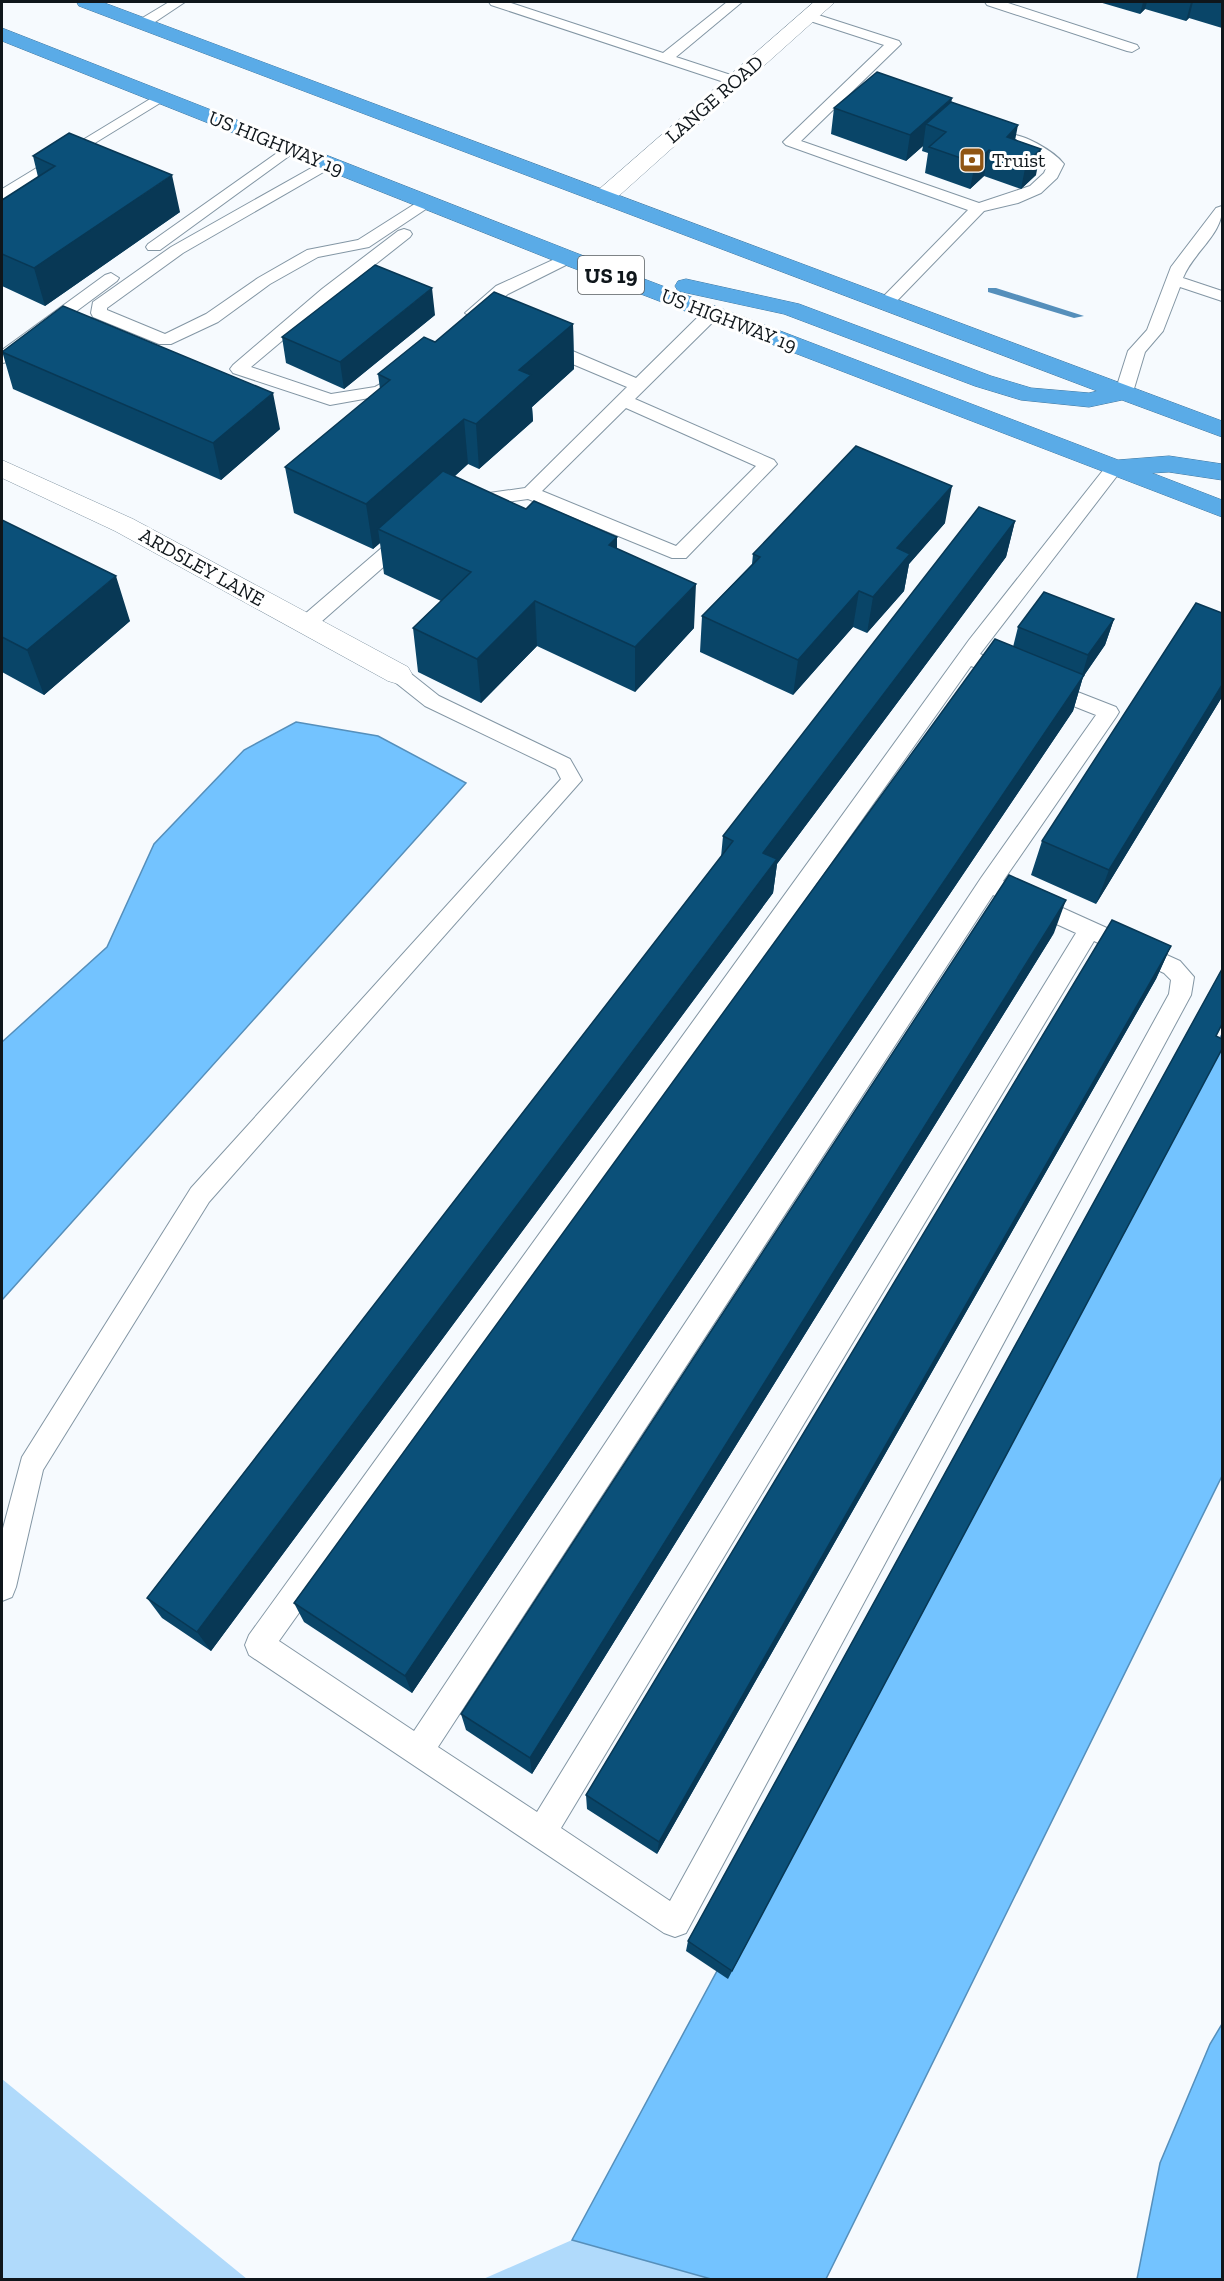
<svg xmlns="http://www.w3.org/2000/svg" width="1224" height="2281" viewBox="0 0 1224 2281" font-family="'Zilla Slab',serif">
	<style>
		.green { fill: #b0dafb }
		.water { fill: #73c3ff; stroke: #558fbb; stroke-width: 1.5 }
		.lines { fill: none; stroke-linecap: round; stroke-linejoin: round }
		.stream { fill: #558fbb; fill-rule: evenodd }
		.lane-casing { stroke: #8396a4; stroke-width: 2 }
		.street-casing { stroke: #8396a4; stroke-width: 1 }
		.highway-casing { stroke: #4077a0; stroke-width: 1 }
		.lane { fill: #fff; fill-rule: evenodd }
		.street { fill: #fff; fill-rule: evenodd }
		.highway { fill: #5aabe7; fill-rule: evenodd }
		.wall { fill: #094568 }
		.shaded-wall { fill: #083855 }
		.building { fill: #0b5079; stroke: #083855; stroke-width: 1.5 }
		.labels { text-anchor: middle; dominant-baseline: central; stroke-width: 6; stroke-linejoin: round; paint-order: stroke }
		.far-street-label { font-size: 20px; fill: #0f161b; stroke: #fff }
		.far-poi-label { font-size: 20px; fill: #0f161b; stroke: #fff; text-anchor: start }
		.shield { fill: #fff; stroke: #575c5f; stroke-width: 1.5 }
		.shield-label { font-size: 22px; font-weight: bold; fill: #0f161b }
	</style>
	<rect width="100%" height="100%" fill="#f6fafe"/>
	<path class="green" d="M2 2079 247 2279H2Z
		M572 2240 711 2279 481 2280Z"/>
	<path class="water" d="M296 722 378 736 466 783 2 1300V1042L107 947 154 844 244 750Z
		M1222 1034V1476L826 2279H711L572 2240Z
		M1222 2024V2279H1137L1160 2163 1210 2044Z"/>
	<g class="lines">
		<path class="stream" d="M988 288H996L1084 316 1074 318 988 292Z"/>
		<g class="lane-casing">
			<path id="lane" d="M169 2H185L149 26H139V20Z
				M489 2H508L663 53 727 2H742L676 57 740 78 742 81 740 84H730L491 5Z
				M985 2H1005L1137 45 1139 48 1132 52 1127 51 987 5Z
				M809 12 899 41 901 44 801 141 979 203 1030 186 1044 173 1048 164 1043 158 1006 141 1003 138 1006 135C1021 131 1055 152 1064 164L1057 178 1041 193 1018 203 984 211 892 306H880L878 302 968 210 786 145 783 142 786 139 884 45 804 19 802 16Z
				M160 93 165 94 167 97 165 100 2 200V189Z
				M291 143 296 145 299 148 296 151 160 250H148L146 247 148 244Z
				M329 158 337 163 334 166 183 253 107 308V310L165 334 206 314 258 278 307 250 358 240 421 200H433L435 203 369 247 318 257 270 284 218 322 171 344H159L93 317 91 313 93 302 171 247Z
				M1222 206C1224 234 1193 252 1183 278L1222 291V301L1180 287 1163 331 1145 352 1133 392 1124 397 1118 396 1115 392 1128 351 1147 330 1171 267 1216 208Z
				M404 229 410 231 412 234 410 237 334 297 251 367 331 394 375 387 404 371 413 376 410 380 386 395 330 405 233 373 230 369 233 365 322 289 398 231Z
				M568 253 576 258 574 261 508 294 479 317 473 318 465 313 496 286Z
				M111 273 119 278 117 281 8 362 2 363V350L105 275Z
				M712 308 720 313 718 317 635 399 774 460 777 464 686 558H672L528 499 468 507 461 505 459 501 461 497 525 488 627 387 537 349 534 345 537 341H549L636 378 706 309ZM626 408 756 466 676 546 542 491Z
				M1114 462 1120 464 1123 468 1120 472 980 654 1014 668 1017 673 1014 678 1007 680 971 666 279 1641 414 1731 981 878 1096 715 1038 692 1035 687 1038 682H1052L1116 707 1119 712 1116 717 1003 881 1180 961 1194 977 1191 995 686 1933 675 1937 664 1933 249 1655 245 1645 249 1635 969 640 1108 464ZM993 895 1076 933 537 1812 438 1747ZM1094 941 1164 973 1171 980 1169 994 670 1901 561 1828Z
				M406 531 413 533 415 537 413 541 313 629H299L296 624 299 619 399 533Z
				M398 667 405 669 439 696 570 759 582 780 209 1202 43 1470 16 1587 12 1597 2 1601V1532L22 1457 191 1188 561 779 556 769 425 706 391 679 388 674 391 669Z"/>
		</g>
		<g class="street-casing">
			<path id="street" d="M814 2H835L612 202H596L593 197 596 192Z
				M2 460 133 519 408 667 412 674 408 681 398 684 388 681 115 531 2 478Z"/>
		</g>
		<g class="highway-casing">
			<path id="highway" d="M77 2H102L1222 421V437L1122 400 1089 407 1021 400 975 386 784 314 678 291 675 286 678 281 686 279 799 304 991 376 1031 388 1089 393 1097 391 79 6Z
				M2 28 576 253 1118 460 1169 456 1222 464V480L1169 472 1152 473 1222 500V517L560 263 2 41Z"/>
		</g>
		<use href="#lane" class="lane"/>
		<use href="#street" class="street"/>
		<use href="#highway" class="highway"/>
	</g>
	<path class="wall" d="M1099 2H1222V28L1189 18 1186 21 1145 9 1140 14Z
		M951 102 1016 140 1036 175 1021 189 984 176 970 189 925 173 928 153 922 151 923 146 906 161 831 134 834 108Z
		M33 156 180 212 45 306 2 286V200L38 177Z
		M435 315 344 389 286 363 282 337Z
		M573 324 574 369 532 407 533 421 479 469 468 464 454 477 526 509 617 537V549L694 628 635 692 537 646 481 703 418 672 413 628 441 601 384 574 380 543 373 549 294 513 285 467 380 389 378 374Z
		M2 351 280 429 221 480 13 389Z
		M2 520 130 621 44 695 2 672Z
		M1015 521 1006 557 777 864 773 893 211 1651 162 1618 147 1598 721 857 723 836Z
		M945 523 909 564 904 591 867 633 853 627 793 695 700 652 702 616 752 564 753 554Z
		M1222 613V697L1096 904 1031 875 1042 841Z
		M1114 619 1105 645 1083 677 1073 711 412 1693 304 1622 294 1603 1013 647 1018 627Z
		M1054 933 532 1774 466 1730 461 1714Z
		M1171 946 1156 979 657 1854 587 1809 586 1795Z
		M1222 969V1025L728 1979 686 1951 688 1941Z"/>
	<path class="shaded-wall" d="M1143 2H1147L1145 9 1140 14Z
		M1191 2H1193L1189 18 1186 21Z
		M952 98 948 124H926L923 146 906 161 910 135Z
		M1018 125 1013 151 1007 137Z
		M1041 149 1036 175 1021 189 1026 163Z
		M989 150 984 176 970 189 975 163Z
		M172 175 180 212 45 306 34 268Z
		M432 288 435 315 344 389 340 362Z
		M573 324 574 369 532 407 533 421 479 469 476 424 519 370Z
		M273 393 280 429 221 480 213 443Z
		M464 419 468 464 389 534 378 529 380 543 373 549 366 504Z
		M952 486 945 523 909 564 904 591 867 633 873 597 897 548Z
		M1015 521 1006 557 777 864 773 893 211 1651 197 1632 763 853Z
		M617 537V582L609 545Z
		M116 576 130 621 44 695 27 650Z
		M696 584 694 628 635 692V647Z
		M859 591 853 627 793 695 798 660Z
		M535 601 537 646 481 703 477 659Z
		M1114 619 1105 645 1083 677 1073 711 412 1693 405 1676 1081 679 1088 655Z
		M1222 685V697L1096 904 1109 870Z
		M1066 900 1054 933 532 1774 530 1758Z
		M1171 946 1156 979 657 1854 659 1842Z"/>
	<path class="building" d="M877 72 952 98 910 135 834 108Z
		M951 102 1018 125 1007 137 1041 149 1026 163 989 150 975 163 929 147 946 132 926 124Z
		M69 133 172 175 34 268 2 254V200L55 166 33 156Z
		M375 265 432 288 340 362 282 337Z
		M494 292 573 324 519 370 531 375 476 424 464 419 366 504 285 467 390 380 378 374 424 337 435 342Z
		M63 306 273 393 213 443 2 352Z
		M856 446 952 486 897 548 910 554 873 597 859 591 798 660 702 616 760 557 753 554Z
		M443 471 526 509 534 501 617 537 609 545 696 584 635 647 535 601 477 659 413 628 471 572 378 529Z
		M979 507 1015 521 763 853 777 859 197 1632 147 1598 733 841 723 836Z
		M2 520 116 576 27 650 2 637Z
		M1044 592 1114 619 1088 655 1018 627Z
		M1196 603 1222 613V685L1109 870 1042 841Z
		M995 639 1084 675 405 1676 294 1603Z
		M1009 875 1066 900 530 1758 461 1714Z
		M1112 920 1171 946 659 1842 586 1795Z
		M1222 969V1024L1216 1036 1222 1039V1049L732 1971 688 1941Z"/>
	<defs>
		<g id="bank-square" transform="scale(1.35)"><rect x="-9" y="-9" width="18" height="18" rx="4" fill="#905513" stroke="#fff"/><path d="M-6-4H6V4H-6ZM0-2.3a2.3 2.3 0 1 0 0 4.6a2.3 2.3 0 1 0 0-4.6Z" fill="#fff"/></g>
	</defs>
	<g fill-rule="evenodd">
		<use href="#bank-square" x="972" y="160"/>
	</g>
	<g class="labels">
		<g class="far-street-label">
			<text transform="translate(714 99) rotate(-41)">LANGE ROAD</text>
			<text transform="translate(276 143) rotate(22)">US HIGHWAY 19</text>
			<text transform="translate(729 320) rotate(21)">US HIGHWAY 19</text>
			<text transform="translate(202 567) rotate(29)">ARDSLEY LANE</text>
		</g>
		<g class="far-poi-label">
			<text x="992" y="160">Truist</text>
		</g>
		<rect class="shield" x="578" y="256" width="66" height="38" rx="4.5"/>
		<g class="shield-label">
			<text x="611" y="275">US 19</text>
		</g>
	</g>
	<rect width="1224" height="2281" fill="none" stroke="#0f161b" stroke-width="6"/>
</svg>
